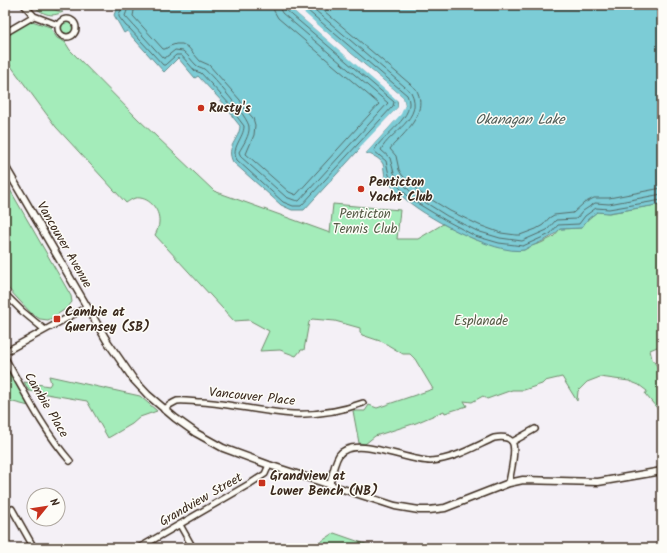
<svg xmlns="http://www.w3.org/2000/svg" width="667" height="553" viewBox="0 0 667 553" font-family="Kalam,sans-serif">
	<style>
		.green { fill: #a4ecba; stroke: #708b6c }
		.water { fill: #7cccd6; stroke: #628b8c }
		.pier { fill: #f4f0f6 }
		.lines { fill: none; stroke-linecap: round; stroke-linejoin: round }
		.shore { stroke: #556b68; stroke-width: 1 }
		.minor-casing { stroke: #3b2a1e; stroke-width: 8 }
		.tertiary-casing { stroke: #3b2a1e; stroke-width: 9 }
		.minor { stroke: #fdfcf7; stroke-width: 5 }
		.tertiary { stroke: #fdfcf7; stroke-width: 6 }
		.poi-dot { fill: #c8321e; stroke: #fdfcf7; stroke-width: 1.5 }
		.labels { text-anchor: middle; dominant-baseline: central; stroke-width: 3; stroke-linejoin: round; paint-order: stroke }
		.poi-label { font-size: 13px; font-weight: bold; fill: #3b2a1e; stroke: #fdfcf7; text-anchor: start }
		.park-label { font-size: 13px; fill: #555a45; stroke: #fdfcf7 }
		.street-label { font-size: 13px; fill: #3b2a1e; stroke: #fdfcf7 }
		.water-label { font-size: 14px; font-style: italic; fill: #4e5b55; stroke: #fdfcf7 }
	</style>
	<rect width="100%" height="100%" fill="#f4f0f6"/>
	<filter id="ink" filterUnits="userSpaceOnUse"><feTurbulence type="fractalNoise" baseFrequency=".025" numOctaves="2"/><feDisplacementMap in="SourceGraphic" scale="8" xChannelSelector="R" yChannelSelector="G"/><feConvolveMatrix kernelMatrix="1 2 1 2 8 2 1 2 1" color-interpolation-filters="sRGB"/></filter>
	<g filter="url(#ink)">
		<path class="green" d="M32 5C35 6 39 4 44 5 51 7 55 11 63 12 50 18 43 14 32 5Z
			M32 21 50 27 57 38 65 42 70 50 138 119 214 191 330 233 333 204 400 210 397 239H418L443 224 474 239 498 247 514 250H524L531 246 541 243 553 237 560 229 581 228 588 219 597 212 609 213 651 206 662 203V345L650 350 652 359 662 373V414L645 394 647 391 639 385 629 381 600 377 587 382 578 391 577 401 562 377 545 381 542 384 524 390H512L487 399 483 396 472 402 464 401 467 406 445 413 444 411 416 423 375 436 365 444 359 443 353 411H365L369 405 377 408 433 389 415 359 410 354H403L383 342 362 335 360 332V328L335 321 312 319 309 322 304 350H301L296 356 280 350 260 351 269 331 249 320 234 321 155 235C157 231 159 227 159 222 160 209 148 196 135 198 132 199 129 201 126 203L56 127 5 58V36Z
			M61.5 28a5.5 5.5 0 1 1 11 0a5.5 5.5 0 1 1-11 0Z
			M5 181 71 296 72 302 67 308 52 318 48 320 40 319 31 313 5 285Z
			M5 364H6L29 406 5 400Z
			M49 376 140 396 157 411 140 417 132 424 108 438 87 401 29 391 24 382 49 386 51 383Z
			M334 533 377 548H321L319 543Z"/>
		<path class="water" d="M122 5H287L397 99 398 107 304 210H292L281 205 233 162C225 146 239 141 240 126L232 116 229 109 198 76 195 78 178 58 164 72 127 31 124 33 114 15 116 10Z
			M294 5H662V203L651 206 608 213 597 212 588 219 581 228 560 229C551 238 543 241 532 246 529 247 526 249 524 250 496 256 420 215 401 195 395 190 388 183 385 176 384 173 384 168 383 164 380 158 372 155 366 153L392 124 405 105 403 97Z"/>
		<path class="pier" d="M287 5H290L400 100 399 108 361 149 359 148 398 107V101Z
			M292 5 301 10 362 63 403 97 405 105 401 114 366 153 364 152 399 113 403 105 402 99 361 65Z"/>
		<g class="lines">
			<path class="shore" d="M124 5C124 10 118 11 119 17L126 26 130 29 163 65H165L176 55H181L195 71 201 73 232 107 235 114 244 126C244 138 230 148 237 160L283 202 293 206H301L393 106 394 102 286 10 284 5
				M129 5 125 16 163 58H165L175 50 183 51C188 55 191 60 196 65 198 67 201 67 204 69 212 75 249 118 249 127 250 135 243 145 239 152L241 157 286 197 294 200 299 201 388 103 282 13 280 9 279 5
				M135 5 133 16 163 49H165L170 46 176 44H182L188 47 200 61 209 65 240 100 244 108 253 118 255 125 254 135 246 154 289 192 296 195 379 104 278 18 274 11 273 5
				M301 5 407 95C418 117 382 134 374 151L386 161 389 175 394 182 412 200 445 220 475 236 499 243 523 246 550 234 558 225 579 224 585 216 596 208 609 209 662 200
				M309 5 411 92C425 119 389 132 381 150L390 158 394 173 398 179 415 196 447 216 477 231 500 238 522 241 547 230 556 220 576 219 583 211 595 203 609 204 662 194
				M317 5 416 89C426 106 415 122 403 135 399 140 393 144 390 149L396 156 399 170 402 175 419 192 450 211 479 225 501 233 516 235H520L536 229 543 225 549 218 554 215 573 213 584 203 594 198H609L662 188"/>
			<g class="minor-casing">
				<path id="minor" d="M24 5 34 16 58 25
					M58 28a9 9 0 1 1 18 0a9 9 0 1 1-18 0Z
					M5 33 34 16
					M5 294 22 311 45 330
					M5 352 87 307
					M5 358C25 393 44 431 70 461
					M164 410C168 406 172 403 177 401 185 400 194 402 202 402 232 404 262 412 293 414 316 415 341 411 363 403
					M512 442 535 429
					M330 484C332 475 334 463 339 455 354 434 409 462 431 461 454 459 474 447 494 438 500 437 509 437 512 442 517 449 510 475 509 483
					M12 509 34 548
					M180 525 193 548
					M139 548 251 483 265 474 269 465"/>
			</g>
			<g class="tertiary-casing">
				<path id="tertiary" d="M5 166 107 341 134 380 148 395 175 418 196 433 223 448 269 465 395 506 419 510H429L445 508 509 483 523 480 598 482 662 471"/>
			</g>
			<use href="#minor" class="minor"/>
			<use href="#tertiary" class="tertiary"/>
		</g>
	</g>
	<g class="poi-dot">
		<circle cx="201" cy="108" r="4"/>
		<circle cx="361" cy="189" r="4"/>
		<rect x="53" y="315" width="8" height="8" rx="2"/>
		<rect x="258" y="479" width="8" height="8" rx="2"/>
	</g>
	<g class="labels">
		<g class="poi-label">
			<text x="209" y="108">Rusty's</text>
			<text x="369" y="182">Penticton<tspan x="369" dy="15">Yacht Club</tspan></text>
			<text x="65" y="312">Cambie at<tspan x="65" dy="15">Guernsey (SB)</tspan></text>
			<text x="270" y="476">Grandview at<tspan x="270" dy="15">Lower Bench (NB)</tspan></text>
		</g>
		<g class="park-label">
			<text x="365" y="214">Penticton<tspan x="365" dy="15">Tennis Club</tspan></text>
			<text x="481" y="321">Esplanade</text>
		</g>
		<g class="street-label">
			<text transform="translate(64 245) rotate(60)">Vancouver Avenue</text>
			<text transform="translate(252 397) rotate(6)">Vancouver Place</text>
			<text transform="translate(46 405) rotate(59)">Cambie Place</text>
			<text transform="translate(201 500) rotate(-30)">Grandview Street</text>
		</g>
		<g class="water-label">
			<text x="520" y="120">Okanagan Lake</text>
		</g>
	</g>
	<rect width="667" height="553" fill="none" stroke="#fdfcf7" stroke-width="20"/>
	<rect x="10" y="10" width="647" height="533" fill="none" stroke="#3b2a1e" stroke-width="1.5" filter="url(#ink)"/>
	<g transform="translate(46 507) rotate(60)"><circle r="19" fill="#fdfcf7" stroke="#afa8a0"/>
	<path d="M0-3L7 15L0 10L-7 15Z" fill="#c8321e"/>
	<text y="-6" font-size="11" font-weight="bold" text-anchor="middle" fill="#3b2a1e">N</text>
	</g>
</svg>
